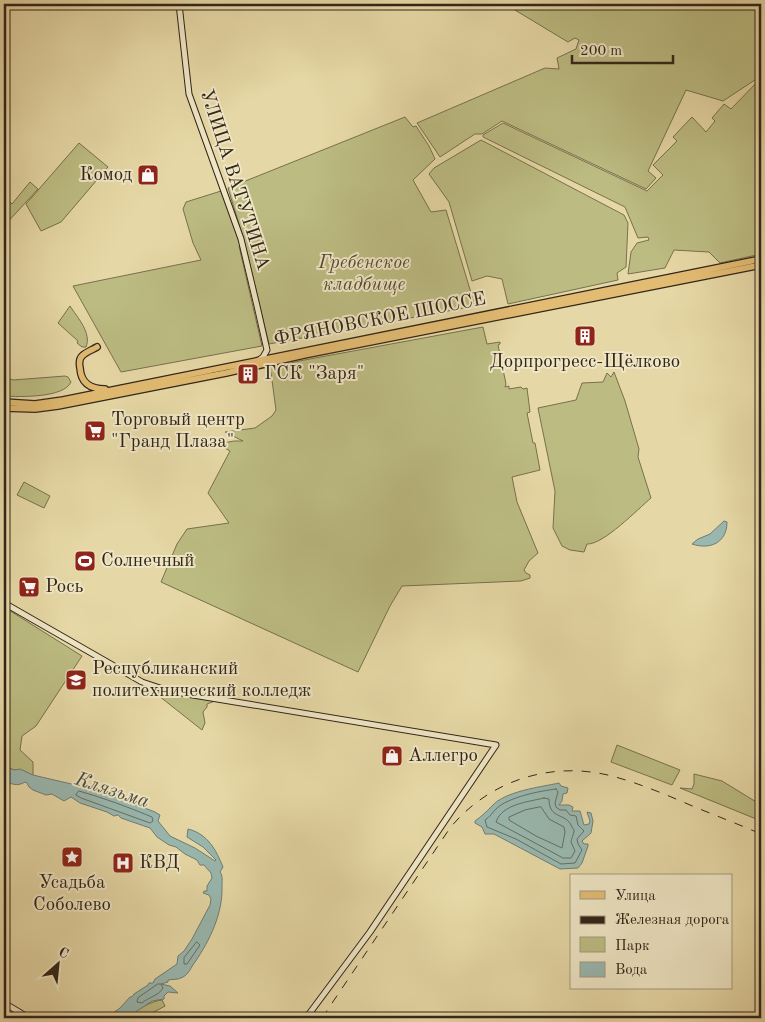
<svg xmlns="http://www.w3.org/2000/svg" width="765" height="1022" viewBox="0 0 765 1022" font-family="'Old Standard TT',serif">
	<style>
		.green { fill: #bcbc82; stroke: #77704e }
		.water { fill: #99b8b0; stroke: #707d74 }
		.lines { fill: none; stroke-linecap: round; stroke-linejoin: round }
		.shore { stroke: #666e64; stroke-width: 1 }
		.stream { stroke: #707d74; stroke-width: 1 }
		.secondary-casing { stroke: #322519; stroke-width: 7 }
		.primary-casing { stroke: #322519; stroke-width: 8 }
		.secondary { stroke: #efe6c5; stroke-width: 5 }
		.primary { stroke: #e3bc73; stroke-width: 5.5 }
		.rail { stroke: #322519; stroke-width: 1; stroke-dasharray: 9 9; stroke-linecap: butt }
		.labels { text-anchor: middle; dominant-baseline: central; stroke-width: 4; stroke-linejoin: round; paint-order: stroke }
		.poi-label { font-size: 19px; fill: #322519; stroke: #efe6c5; text-anchor: start }
		.street-label { font-size: 19px; fill: #322519; stroke: #efe6c5 }
		.park-label { font-size: 19px; font-style: italic; fill: #544b33; stroke: #efe6c5 }
		.water-label { font-size: 20px; font-style: italic; fill: #4c4a3f; stroke: #efe6c5 }
	</style>
	<rect width="100%" height="100%" fill="#e6d8a6"/>
	<filter id="stains"><feTurbulence type="fractalNoise" baseFrequency=".004" numOctaves="4"/><feColorMatrix values="0 0 0 0 .2 0 0 0 0 .09 0 0 0 0 .02 0 0 0 .5 -.17"/></filter>
	<radialGradient id="worn" r=".72"><stop offset=".6" stop-color="#630" stop-opacity="0"/><stop offset="1" stop-color="#630" stop-opacity=".3"/></radialGradient>
	<path class="green" d="M505 4H761V76L723 101 686 90 648 171 656 178 646 189 502 121 482 134H475L440 157 417 123 545 68 559 69 557 58 576 49 579 40 575 38 568 42Z
		M761 78V254L720 263 709 252 674 250 665 268 628 274 631 252 637 243 649 240 648 237 638 238 625 207 483 137V135L503 123 647 191 663 175 653 165 677 141 673 137 692 117 706 132 715 121 712 118 724 104 731 109Z
		M405 117 413 127 416 126 429 146 435 159 413 180 431 212 446 210 475 306 269 344 245 244 228 188Z
		M481 140 624 215 628 223 626 267 617 273 618 280 508 304 502 279 487 276 472 281 449 202 429 174 434 168Z
		M79 143 108 167 61 222 41 231 26 204Z
		M30 182 38 189 4 226V196L12 204Z
		M221 191 241 245 239 246 262 346 121 372 73 286 201 260 193 243 183 209 186 202Z
		M70 306C77 317 92 333 86 347H82L77 343 78 341 58 323Z
		M483 327 487 344 500 342V344L498 345 506 384 505 387 509 386V389L521 387 523 389 527 388 530 412 527 413 533 443H535L540 470 512 477 517 502 538 553 529 561 524 570 526 573 530 575V578L521 581 402 586 390 606 358 672 161 582 177 544 187 529 229 523 208 493 230 451 218 444 234 441H243L225 432 255 428 272 416 276 410 271 373 268 367 276 365 278 370 279 366 299 361Z
		M614 372 625 401 639 449 638 457 651 498C638 509 603 545 587 544L584 552 570 550 562 546 553 528 555 491 538 408 576 400 582 383 603 382 607 373 611 377Z
		M65 376 68 377 71 382C64 398 20 397 4 396V377L13 380Z
		M24 482 50 496 44 508 17 495Z
		M4 607 82 656 36 726 22 736 20 750 33 762V775L4 767Z
		M159 691 215 701 207 704V707L203 712 205 723 202 730 159 696Z
		M617 745 680 770 672 785 611 762Z
		M694 774 722 781 753 800 761 804V821L680 788 692 789 694 784Z
		M162 1000 165 1006 143 1018H126C131 1012 154 1000 162 1000Z"/>
	<path class="water" d="M724 521 727 522C727 543 710 550 692 544L698 539 710 534Z
		M4 767 15 770 20 769 33 775 97 790 155 812 160 815 158 821 170 836 195 848 215 861 216 860 203 847 187 837 188 829C208 834 216 850 223 867L220 872C223 876 222 881 222 886 223 913 210 940 195 962 191 967 189 974 183 977 179 980 173 979 168 980V982L161 984 170 986 178 993 168 992 164 996V999L152 1001 131 1015H128L126 1018H106L120 1008 130 997H132L134 994 148 985 149 983H153L155 979 177 964 178 956 184 951 192 939 210 905 211 899 209 895 203 893 204 891H207V886L212 878 211 873 204 865H200L197 860 185 854 176 847 169 845 157 837 150 828 121 818 118 815 114 816 107 812 80 803 71 797 64 801 52 794 46 795 33 790 29 787 27 783 25 782C17 787 11 784 4 780Z
		M559 783 561 786 568 788 567 793 563 794 562 801 559 805H569L573 807 572 811H580L584 825 589 824 590 821 587 812 591 813 593 821 591 833 582 841 584 844H588V846L582 863 578 868 560 869 494 834H485L482 827 475 823V821C482 816 486 812 492 806 505 791 541 787 559 783Z"/>
	<g class="lines">
		<path class="shore" d="M556 789 558 792 555 803 556 807 560 810H566L570 815 576 816 578 825 584 831 577 839 578 844 582 850 575 863 561 864 516 839 487 827 485 820C490 817 492 813 496 809 508 797 540 791 556 789Z
			M79 791C104 798 128 807 152 817L153 821 150 823 81 798 76 795Z
			M544 798 549 799C549 820 566 812 572 827 573 829 574 829 574 831 574 834 571 839 571 842L575 851 571 858H563L496 822C502 804 528 802 544 798Z
			M541 807 549 819 564 827 565 832 562 848 536 836 509 820V817L525 810Z
			M197 942 200 945 187 964H184V958Z
			M158 984H161L163 988C158 996 149 997 142 1003L137 1002 138 998Z"/>
		<path class="stream" d="M4 209 6 204"/>
		<g class="secondary-casing">
			<path id="secondary" d="M179 4 189 94 241 239 257 306 267 350 263 357 259 360
				M4 603 142 682 163 689 187 694 496 745 370 932 306 1018
				M4 1003 29 1018"/>
		</g>
		<g class="primary-casing">
			<path id="primary" d="M97 347C92 350 86 352 82 356 79 359 79 363 80 368 81 383 90 389 105 389
				M4 402 35 404 63 400 761 259
				M4 408 35 409 58 406 226 373 304 355 761 265"/>
		</g>
		<use href="#secondary" class="secondary"/>
		<use href="#primary" class="primary"/>
		<path class="rail" d="M4 1009 19 1018
			M322 1018 450 828C491 778 557 759 619 778 643 785 667 795 690 805 714 815 738 824 761 834"/>
	</g>
	<defs>
		<g id="shop-square" transform="scale(1.125)"><rect x="-9" y="-9" width="18" height="18" rx="4" fill="#8f2418" stroke="#efe6c5"/><path d="M-5-2.5h2.3a2.7 3.5 0 0 1 5.4 0H5L5.5 6h-11ZM-1.5-2.5h3a1.5 2.3 0 0 0-3 0Z" fill="#fff"/></g>
		<g id="building-square" transform="scale(1.125)"><rect x="-9" y="-9" width="18" height="18" rx="4" fill="#8f2418" stroke="#efe6c5"/><path d="M-4-6H4V6H1V3H-1V6H-4ZM-2.5-4.3h1.7v1.8h-1.7ZM.8-4.3h1.7v1.8H.8ZM-2.5-1h1.7V.8h-1.7ZM.8-1h1.7V.8H.8Z" fill="#fff"/></g>
		<g id="supermarket-square" transform="scale(1.125)"><rect x="-9" y="-9" width="18" height="18" rx="4" fill="#8f2418" stroke="#efe6c5"/><path d="M-6-5.5h2.5l.6 2H6L4.5 2H-2.5L-4.4-4H-6ZM-1.5 3.2a1.3 1.3 0 1 0 .1 0ZM3 3.2a1.3 1.3 0 1 0 .1 0Z" fill="#fff"/></g>
		<g id="stadium-square" transform="scale(1.125)"><rect x="-9" y="-9" width="18" height="18" rx="4" fill="#8f2418" stroke="#efe6c5"/><path d="M0-5a6.5 5 0 1 0 0 10a6.5 5 0 1 0 0-10ZM-3.5-1.8h7v3.6h-7Z" fill="#fff"/></g>
		<g id="university-square" transform="scale(1.125)"><rect x="-9" y="-9" width="18" height="18" rx="4" fill="#8f2418" stroke="#efe6c5"/><path d="M0-5L7-2L0 1L-7-2ZM-4 1L0 2.5L4 1V4Q0 6-4 4Z" fill="#fff"/></g>
		<g id="sight-square" transform="scale(1.125)"><rect x="-9" y="-9" width="18" height="18" rx="4" fill="#8f2418" stroke="#efe6c5"/><path d="M0-6L1.8-2.2L6-1.7L2.9 1.2L3.7 5.4L0 3.3L-3.7 5.4L-2.9 1.2L-6-1.7L-1.8-2.2Z" fill="#fff"/></g>
		<g id="hospital-square" transform="scale(1.125)"><rect x="-9" y="-9" width="18" height="18" rx="4" fill="#8f2418" stroke="#efe6c5"/><path d="M-5-5h3v3.5h4V-5h3V5h-3V1.5h-4V5h-3Z" fill="#fff"/></g>
	</defs>
	<g fill-rule="evenodd">
		<use href="#shop-square" x="148" y="175"/>
		<use href="#building-square" x="585" y="336"/>
		<use href="#building-square" x="248" y="374"/>
		<use href="#supermarket-square" x="95" y="431"/>
		<use href="#stadium-square" x="85" y="561"/>
		<use href="#supermarket-square" x="29" y="587"/>
		<use href="#university-square" x="76" y="680"/>
		<use href="#shop-square" x="392" y="756"/>
		<use href="#sight-square" x="72" y="857"/>
		<use href="#hospital-square" x="123" y="863"/>
	</g>
	<g class="labels">
		<g class="poi-label">
			<text x="132" y="175" text-anchor="end">Комод</text>
			<text x="585" y="362" text-anchor="middle">Дорпрогресс-Щёлково</text>
			<text x="264" y="374">ГСК "Заря"</text>
			<text x="111" y="420">Торговый центр<tspan x="111" dy="22">"Гранд Плаза"</tspan></text>
			<text x="101" y="561">Солнечный</text>
			<text x="45" y="587">Рось</text>
			<text x="92" y="669">Республиканский<tspan x="92" dy="22">политехнический колледж</tspan></text>
			<text x="408" y="756">Аллегро</text>
			<text x="139" y="863">КВД</text>
			<text x="72" y="883" text-anchor="middle">Усадьба<tspan x="72" dy="22">Соболево</tspan></text>
		</g>
		<g class="street-label">
			<text transform="translate(234 180) rotate(72)">УЛИЦА ВАТУТИНА</text>
			<text transform="translate(380 320) rotate(-11)">ФРЯНОВСКОЕ ШОССЕ</text>
		</g>
		<g class="park-label">
			<text x="364" y="263">Гребенское<tspan x="364" dy="22">кладбище</tspan></text>
		</g>
		<g class="water-label">
			<text transform="translate(112 791) rotate(18)">Клязьма</text>
		</g>
	</g>
	<rect width="765" height="1022" fill="none" stroke="#e6d8a6" stroke-width="20"/>
	<rect x="5" y="5" width="755" height="1012" fill="none" stroke="#322519" stroke-width="2.5"/>
	<rect x="10" y="10" width="745" height="1002" fill="none" stroke="#322519"/>
	<rect x="570" y="874" width="162" height="115" fill="#efe6c5" stroke="#a39980"/>
	<rect x="580" y="891" width="25" height="8" fill="#e3bc73" stroke="#a39980"/>
	<text x="615" y="900" font-size="15" fill="#322519">Улица</text>
	<rect x="580" y="916" width="25" height="8" fill="#322519" stroke="#a39980"/>
	<text x="615" y="924" font-size="15" fill="#322519">Железная дорога</text>
	<rect x="580" y="937" width="25" height="15" fill="#bcbc82" stroke="#a39980"/>
	<text x="615" y="950" font-size="15" fill="#322519">Парк</text>
	<rect x="580" y="962" width="25" height="15" fill="#99b8b0" stroke="#a39980"/>
	<text x="615" y="974" font-size="15" fill="#322519">Вода</text>
	<g transform="translate(58 964) rotate(27)" stroke="#efe6c5" stroke-width="4" paint-order="stroke">
	<path d="M0-4L9 19L0 12L-9 19Z" fill="#322519"/>
	<text y="-8" font-size="14" font-weight="bold" text-anchor="middle" fill="#322519">С</text>
	</g>
	<path d="M572 55v8h101v-8" fill="none" stroke="#322519" stroke-width="2.5"/>
	<text x="580" y="55" font-size="15" fill="#322519" stroke="#efe6c5" stroke-width="4" paint-order="stroke">200 m</text>
	<rect width="100%" height="100%" filter="url(#stains)"/>
	<rect width="100%" height="100%" fill="url(#worn)"/>
</svg>
